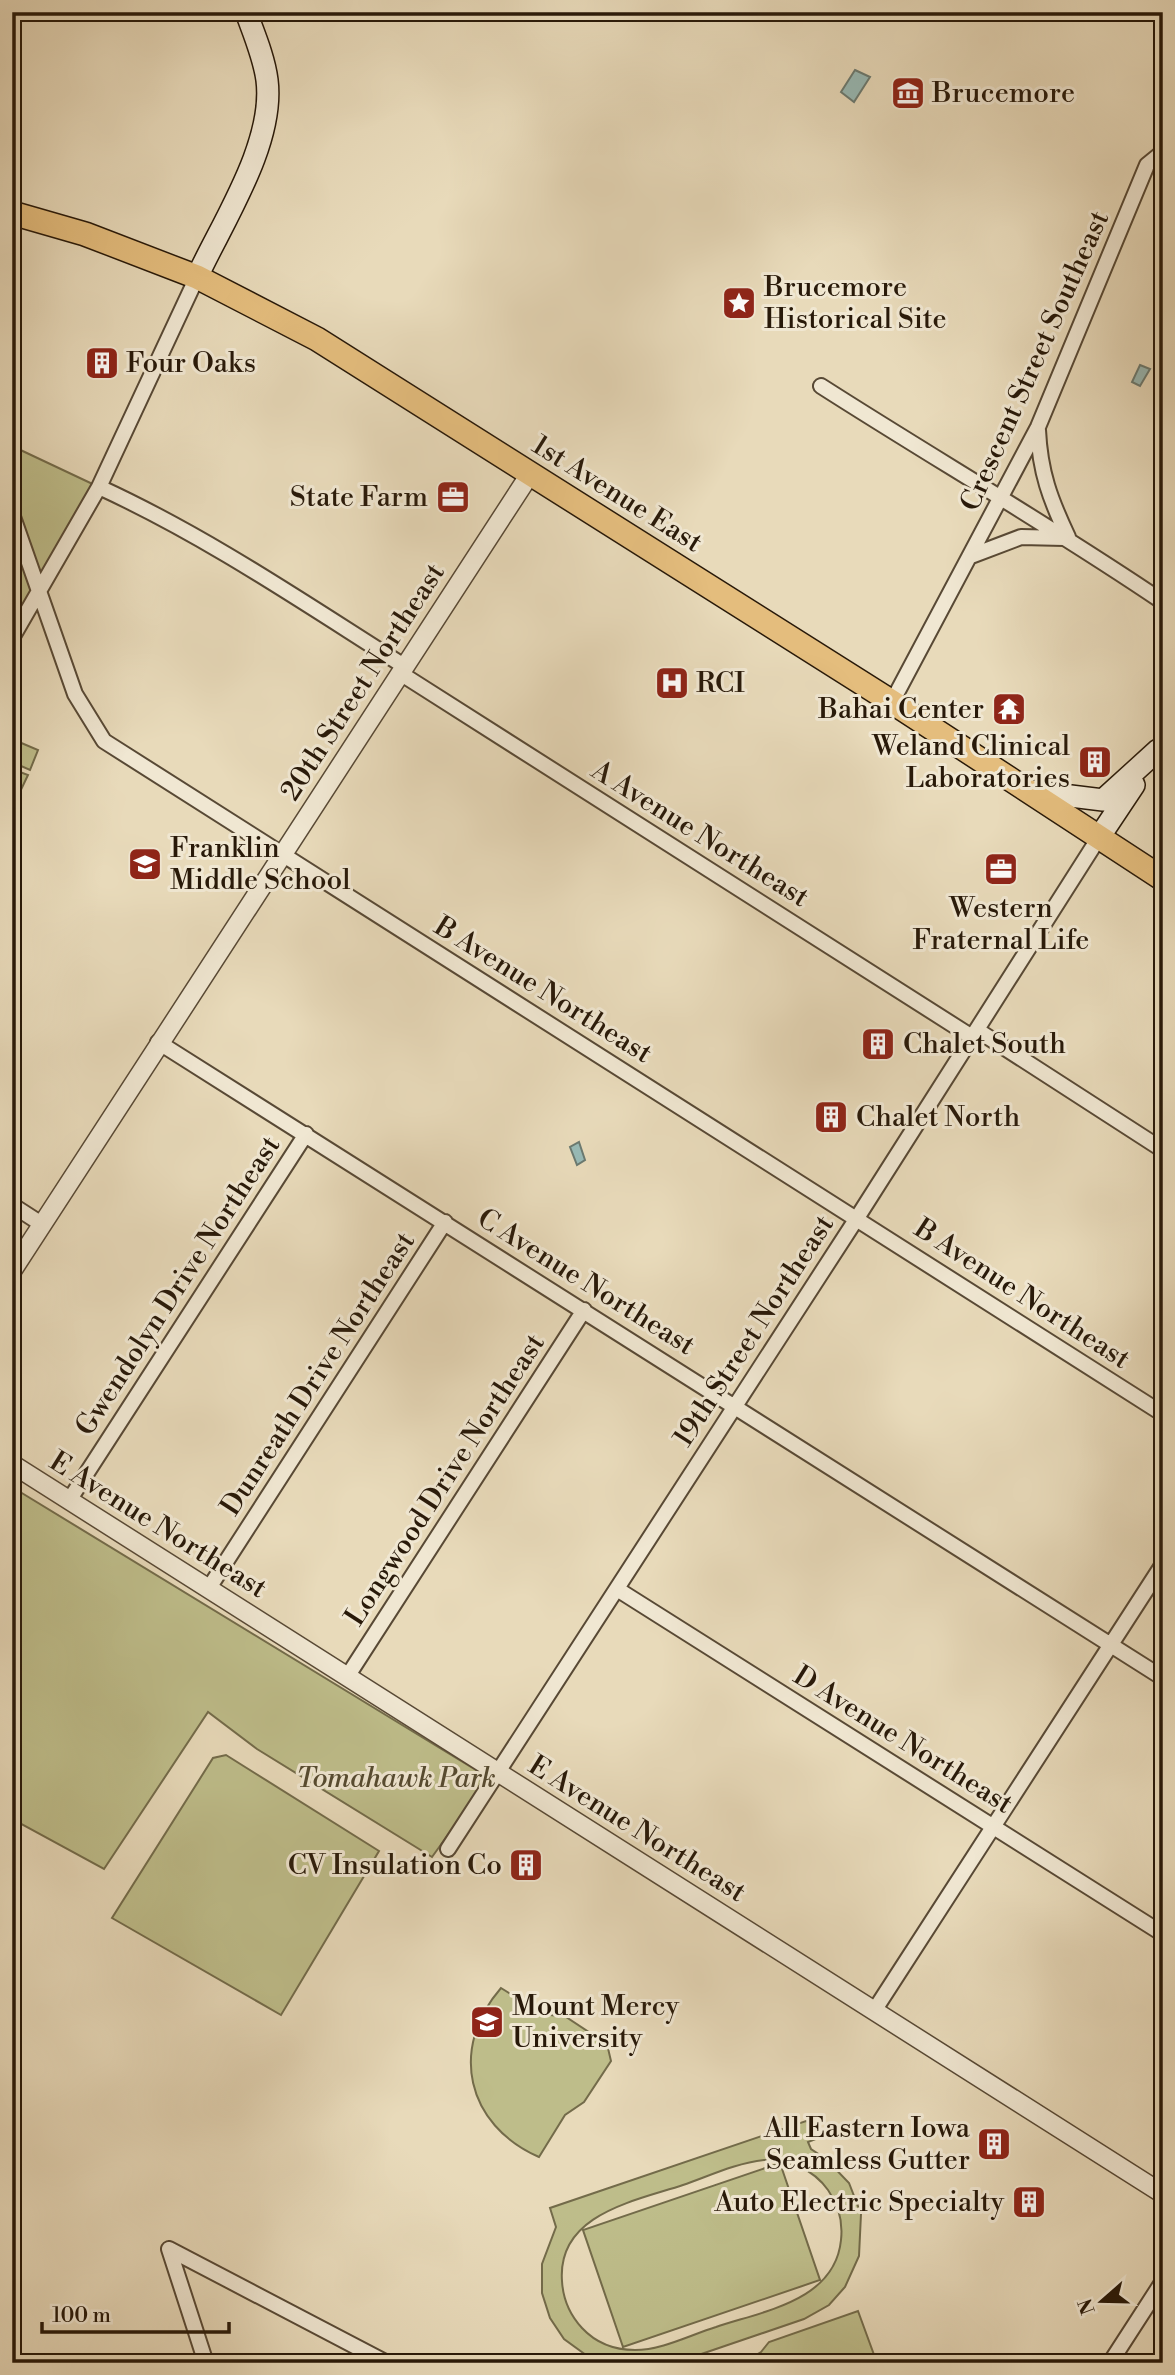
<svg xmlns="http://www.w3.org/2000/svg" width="1175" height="2375" viewBox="0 0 1175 2375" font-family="'Libre Bodoni',serif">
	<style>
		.green { fill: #bebd8a; stroke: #736b4a; stroke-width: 2; fill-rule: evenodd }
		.water { fill: #98bab6; stroke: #6b7a71; stroke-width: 2 }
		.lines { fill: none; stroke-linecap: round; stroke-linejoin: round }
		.minor-casing { stroke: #584935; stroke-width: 18 }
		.tertiary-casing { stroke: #584935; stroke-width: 21 }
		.secondary-casing { stroke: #281909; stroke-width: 24 }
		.primary-casing { stroke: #281909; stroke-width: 26 }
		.minor { stroke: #f0e7d2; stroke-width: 14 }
		.tertiary { stroke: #f0e7d2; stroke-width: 18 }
		.secondary { stroke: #f0e7d2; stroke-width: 21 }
		.primary { stroke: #e4bd7d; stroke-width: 23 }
		.labels { text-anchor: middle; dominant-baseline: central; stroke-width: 6; stroke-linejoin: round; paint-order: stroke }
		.poi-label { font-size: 28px; fill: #281909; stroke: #f0e7d2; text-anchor: start }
		.street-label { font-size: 28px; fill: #281909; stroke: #f0e7d2 }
		.park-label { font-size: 28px; font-style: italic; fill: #554a30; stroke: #f0e7d2 }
	</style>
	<rect width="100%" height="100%" fill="#e8daba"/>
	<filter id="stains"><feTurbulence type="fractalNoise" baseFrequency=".00286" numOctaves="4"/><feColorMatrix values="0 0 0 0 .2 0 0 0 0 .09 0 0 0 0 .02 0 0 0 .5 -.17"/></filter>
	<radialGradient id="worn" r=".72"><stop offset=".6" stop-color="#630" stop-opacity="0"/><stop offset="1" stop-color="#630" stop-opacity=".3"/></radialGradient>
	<path class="green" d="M12 446 99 487 23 619 12 612Z
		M12 739 38 750 30 770 12 762Z
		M12 769 28 775 19 794 12 791Z
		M12 1487 489 1778 432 1857 257 1749 208 1712 104 1869 12 1819Z
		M226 1755 379 1851 281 2015 112 1918 213 1758Z
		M501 1988 543 2014 566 2017 607 2044 611 2061 584 2102 565 2115 539 2157C466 2125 449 2048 501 1988Z
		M806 2121 812 2125 816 2139 808 2142 811 2149 826 2159 849 2183 861 2214 859 2256 845 2287 829 2305 804 2319 675 2363H597L564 2339 550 2318 542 2293V2264L556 2227 550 2208ZM764 2160C789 2159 813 2169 828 2190 838 2204 843 2222 841 2240 835 2301 763 2311 716 2327 690 2335 662 2350 635 2350 615 2350 596 2343 582 2328 570 2315 563 2299 562 2281 557 2214 635 2201 683 2185 709 2176 736 2163 764 2160Z
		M780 2163 820 2280 623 2347 583 2230Z
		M858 2311 877 2363H743L761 2352 769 2342Z"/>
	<path class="water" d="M855 70 870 77 854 102 841 92Z
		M1140 365 1150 369 1140 386 1132 382Z
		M579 1142 585 1160 577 1165 570 1147Z"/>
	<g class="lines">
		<g class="minor-casing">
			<path id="minor" d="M821 386C935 459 1051 526 1163 602
				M1038 430C1040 472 1050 499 1068 537
				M99 487C208 537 304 603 404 666
				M12 514 75 694 104 741 1163 1414
				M971 556 1021 537 1064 538
				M12 638 99 487 197 277
				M400 673 972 1037
				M892 702 1038 427 1147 165 1163 152
				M977 1030 1163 1150
				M158 1042 1163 1678
				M12 1205 43 1225
				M70 1499 306 1134
				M209 1588 445 1222
				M617 1589 1163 1934
				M347 1677 584 1310
				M448 1849 857 1218 1098 839
				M874 2011 1163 1564
				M169 2249 387 2363
				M169 2249 206 2363
				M1110 2363 1163 2281"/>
		</g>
		<g class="tertiary-casing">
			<path id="tertiary" d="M12 1271 530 474
				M12 1464 1163 2194"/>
		</g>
		<g class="secondary-casing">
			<path id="secondary" d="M197 277C223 221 275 143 267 80 264 57 254 34 246 12
				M1030 791 1103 800 1158 750
				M1098 839 1134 785"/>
		</g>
		<g class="primary-casing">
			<path id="primary" d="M12 213 85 234 197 277 317 339 892 702 1163 879"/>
		</g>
		<use href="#minor" class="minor"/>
		<use href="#tertiary" class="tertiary"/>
		<use href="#secondary" class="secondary"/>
		<use href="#primary" class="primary"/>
	</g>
	<defs>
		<g id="museum-square" transform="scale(1.75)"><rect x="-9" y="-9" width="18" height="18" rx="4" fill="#8f2418" stroke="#f0e7d2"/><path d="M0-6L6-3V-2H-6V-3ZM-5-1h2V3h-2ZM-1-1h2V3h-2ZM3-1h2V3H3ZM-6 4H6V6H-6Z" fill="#fff"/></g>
		<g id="sight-square" transform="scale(1.75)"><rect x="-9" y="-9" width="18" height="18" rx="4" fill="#8f2418" stroke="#f0e7d2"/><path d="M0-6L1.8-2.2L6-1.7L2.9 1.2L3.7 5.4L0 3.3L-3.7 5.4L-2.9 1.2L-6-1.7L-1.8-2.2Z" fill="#fff"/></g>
		<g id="building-square" transform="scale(1.75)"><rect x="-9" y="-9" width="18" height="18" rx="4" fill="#8f2418" stroke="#f0e7d2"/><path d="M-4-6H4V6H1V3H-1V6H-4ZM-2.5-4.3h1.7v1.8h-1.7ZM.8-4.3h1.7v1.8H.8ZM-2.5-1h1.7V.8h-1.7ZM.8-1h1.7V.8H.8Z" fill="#fff"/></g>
		<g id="office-square" transform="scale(1.75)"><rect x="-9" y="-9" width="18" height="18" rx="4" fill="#8f2418" stroke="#f0e7d2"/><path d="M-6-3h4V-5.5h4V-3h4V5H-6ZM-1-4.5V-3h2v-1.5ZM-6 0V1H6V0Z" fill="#fff"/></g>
		<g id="hospital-square" transform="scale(1.75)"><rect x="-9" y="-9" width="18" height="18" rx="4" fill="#8f2418" stroke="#f0e7d2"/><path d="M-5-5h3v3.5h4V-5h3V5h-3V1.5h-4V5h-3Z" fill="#fff"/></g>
		<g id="temple-square" transform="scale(1.75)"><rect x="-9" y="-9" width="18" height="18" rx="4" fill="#8f2418" stroke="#f0e7d2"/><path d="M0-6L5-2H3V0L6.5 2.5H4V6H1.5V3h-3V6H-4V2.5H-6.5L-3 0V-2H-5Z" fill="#fff"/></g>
		<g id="school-square" transform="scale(1.75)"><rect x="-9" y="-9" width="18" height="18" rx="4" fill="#8f2418" stroke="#f0e7d2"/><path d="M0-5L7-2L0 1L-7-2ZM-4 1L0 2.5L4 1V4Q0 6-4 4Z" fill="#fff"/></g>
		<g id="university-square" transform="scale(1.75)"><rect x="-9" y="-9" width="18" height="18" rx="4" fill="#8f2418" stroke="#f0e7d2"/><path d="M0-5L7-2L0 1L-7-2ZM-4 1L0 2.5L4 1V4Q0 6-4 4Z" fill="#fff"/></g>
	</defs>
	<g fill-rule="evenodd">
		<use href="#museum-square" x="908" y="93"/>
		<use href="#sight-square" x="739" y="303"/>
		<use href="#building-square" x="102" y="363"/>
		<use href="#office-square" x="453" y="497"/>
		<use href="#hospital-square" x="672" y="683"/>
		<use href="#temple-square" x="1009" y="709"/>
		<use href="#building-square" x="1095" y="762"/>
		<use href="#school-square" x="145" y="864"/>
		<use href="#office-square" x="1001" y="869"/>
		<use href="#building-square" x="878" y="1044"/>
		<use href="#building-square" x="831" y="1117"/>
		<use href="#building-square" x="526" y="1865"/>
		<use href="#university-square" x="487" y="2022"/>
		<use href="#building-square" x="994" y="2144"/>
		<use href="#building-square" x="1029" y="2202"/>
	</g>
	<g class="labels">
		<g class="poi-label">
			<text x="932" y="93">Brucemore</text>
			<text x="764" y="287">Brucemore<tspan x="764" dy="32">Historical Site</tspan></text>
			<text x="126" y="363">Four Oaks</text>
			<text x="428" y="497" text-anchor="end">State Farm</text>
			<text x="696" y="683">RCI</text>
			<text x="984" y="709" text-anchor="end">Bahai Center</text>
			<text x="1070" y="746" text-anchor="end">Weland Clinical<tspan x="1070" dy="32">Laboratories</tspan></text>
			<text x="170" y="848">Franklin<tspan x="170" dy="32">Middle School</tspan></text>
			<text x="1001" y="908" text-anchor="middle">Western<tspan x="1001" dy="32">Fraternal Life</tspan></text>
			<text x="903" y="1044">Chalet South</text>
			<text x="856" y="1117">Chalet North</text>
			<text x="502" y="1865" text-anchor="end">CV Insulation Co</text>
			<text x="512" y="2006">Mount Mercy<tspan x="512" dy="32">University</tspan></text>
			<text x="970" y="2128" text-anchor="end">All Eastern Iowa<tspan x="970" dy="32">Seamless Gutter</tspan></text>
			<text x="1004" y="2202" text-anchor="end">Auto Electric Specialty</text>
		</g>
		<g class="street-label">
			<text transform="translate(1035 361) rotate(-66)">Crescent Street Southeast</text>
			<text transform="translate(617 494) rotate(32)">1st Avenue East</text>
			<text transform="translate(363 682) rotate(-57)">20th Street Northeast</text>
			<text transform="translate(700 834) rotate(32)">A Avenue Northeast</text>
			<text transform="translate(543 990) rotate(32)">B Avenue Northeast</text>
			<text transform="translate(586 1282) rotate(32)">C Avenue Northeast</text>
			<text transform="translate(178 1286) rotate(-57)">Gwendolyn Drive Northeast</text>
			<text transform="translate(1022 1294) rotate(33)">B Avenue Northeast</text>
			<text transform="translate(754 1331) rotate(-57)">19th Street Northeast</text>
			<text transform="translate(318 1374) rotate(-57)">Dunreath Drive Northeast</text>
			<text transform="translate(445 1480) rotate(-57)">Longwood Drive Northeast</text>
			<text transform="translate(158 1525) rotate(32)">E Avenue Northeast</text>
			<text transform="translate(903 1740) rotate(32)">D Avenue Northeast</text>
			<text transform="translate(637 1829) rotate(32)">E Avenue Northeast</text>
		</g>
		<g class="park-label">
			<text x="396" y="1778">Tomahawk Park</text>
		</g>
	</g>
	<rect width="1175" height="2375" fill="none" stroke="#e8daba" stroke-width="42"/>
	<rect x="14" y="14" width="1147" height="2347" fill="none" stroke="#281909" stroke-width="3.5"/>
	<rect x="21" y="21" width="1133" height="2333" fill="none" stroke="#281909" stroke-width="2"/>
	<g transform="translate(1102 2301) rotate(250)" stroke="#f0e7d2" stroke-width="5" paint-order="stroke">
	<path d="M0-5L12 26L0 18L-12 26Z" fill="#281909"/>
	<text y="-10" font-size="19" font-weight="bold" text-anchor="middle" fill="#281909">N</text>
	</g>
	<path d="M42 2322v10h187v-10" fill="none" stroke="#281909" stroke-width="3.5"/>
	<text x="52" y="2322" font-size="21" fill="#281909" stroke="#f0e7d2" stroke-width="5" paint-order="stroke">100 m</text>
	<rect width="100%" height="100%" filter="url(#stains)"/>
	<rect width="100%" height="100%" fill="url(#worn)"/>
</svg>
